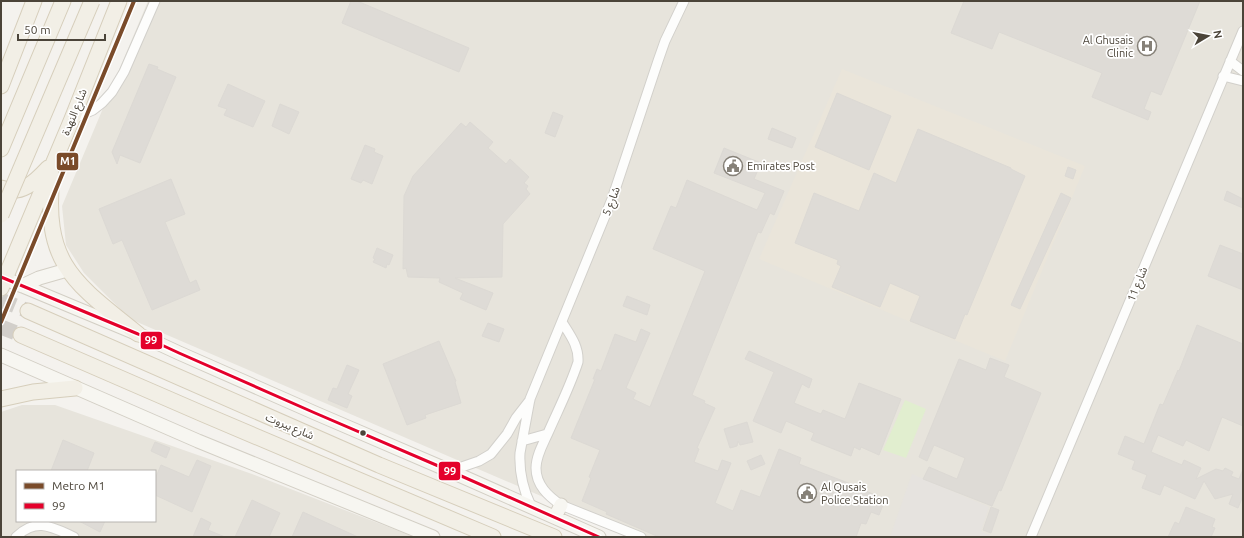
<svg xmlns="http://www.w3.org/2000/svg" width="1244" height="538" viewBox="0 0 1244 538" font-family="Ubuntu,'Noto Sans Arabic',sans-serif">
	<style>
		.residential { fill: #e7e4dc; fill-rule: evenodd }
		.education { fill: #eae5da }
		.green { fill: #e1eecf }
		.parking { fill: #e6e3df }
		.building { fill: #dedbd6; stroke: #dcd9d4 }
		.lines { fill: none; stroke-linecap: round; stroke-linejoin: round }
		.primary-tunnel { stroke: #d2cfca; stroke-width: 15; stroke-dasharray: 15 8; stroke-linecap: butt }
		.minor-casing { stroke: #d2d0cb; stroke-width: 11 }
		.secondary-casing { stroke: #d3cfc5; stroke-width: 15 }
		.primary-casing { stroke: #d6cebb; stroke-width: 17 }
		.minor { stroke: #fdfdfc; stroke-width: 9 }
		.secondary { stroke: #f7f6f1; stroke-width: 13 }
		.primary { stroke: #f2efe6; stroke-width: 15 }
		.primary-bridge-casing { stroke: #d6cebb; stroke-width: 17; stroke-linecap: butt }
		.primary-bridge { stroke: #f2efe6; stroke-width: 15 }
		.bus-1-casing { stroke: #fff; stroke-width: 6 }
		.bus-1 { stroke: #e4002b; stroke-width: 3 }
		.metro-1-casing { stroke: #fff; stroke-width: 7 }
		.metro-1 { stroke: #7a4b2a; stroke-width: 4 }
		.bus-dot { fill: #4b4439; stroke: #fff; stroke-width: 1.5 }
		.labels { text-anchor: middle; dominant-baseline: central; stroke-width: 3.5; stroke-linejoin: round; paint-order: stroke }
		.poi-label { font-size: 11px; fill: #4b4439; stroke: #fff; text-anchor: start }
		.street-label { font-size: 11px; fill: #4b4439; stroke: #fff }
		.line-badge { stroke: #fff; stroke-width: 1.5 }
		.badge-label { font-size: 11px; text-anchor: middle; font-weight: bold; fill: #fff }
	</style>
	<rect width="100%" height="100%" fill="#f4f2ee"/>
	<path class="residential" d="M148 1H1243V537H636L130 319 84 273 66 245 62 206Z
		M22 405H55L252 474 414 537H1V412ZM17 471H155V521H17Z"/>
	<path class="education" d="M842 69 1085 166 1005 361 759 259Z"/>
	<path class="green" d="M905 400 926 409 906 458 883 450Z"/>
	<path class="parking" d="M912 474 989 507 981 531 990 535 989 537H890Z"/>
	<path class="building" d="M351 1H357L469 48 459 72 342 23Z
		M964 1H1200L1161 95 1151 91 1144 109 1151 112 1148 120 1092 97 1102 73 999 32 992 49 951 33Z
		M149 64 158 67 157 69 176 77 140 163 120 155 117 164 112 152Z
		M228 84 265 101 253 127 224 115 227 109 218 106Z
		M837 93 891 116 869 170 815 147Z
		M280 104 299 112 289 134 272 126Z
		M553 112 563 116 555 137 545 133Z
		M470 122 493 142 488 148 506 164 510 159 529 177 524 183 528 186 526 189 530 194 503 224 502 277 455 278 493 293 486 310 460 299 463 293 439 282 440 278 408 277 406 268 403 269 404 196 413 176 461 123 466 127Z
		M772 128 796 138 792 148 768 139Z
		M918 129 1011 168V169L1025 176 967 315 965 314 955 339 910 321 920 296 890 283 880 307 832 287 841 266 837 264 838 260 795 243 814 193 859 211 874 173 896 183Z
		M365 145 375 149 374 152 383 156 372 184 363 180 361 183 351 179Z
		M724 148 761 163 754 179 784 191 774 215 770 213 761 233 758 232 692 395 705 401 704 403 715 408 697 448 699 449 694 462 718 471 722 460 731 463 715 503 733 511 741 490 760 497 779 449 801 458 799 464 856 486 885 500 879 515 871 512 866 524 861 523 856 537H659L606 514 607 512 582 501 591 478 589 477 600 450 571 438 595 379H593L597 369 601 371 615 334 636 342 641 329 650 333 626 388 636 393 633 399 650 407 705 271 653 249 671 206 676 208 687 180 757 210 765 193 714 173Z
		M1068 167 1076 170 1073 179 1065 176Z
		M171 179 185 214 165 222 190 283 196 280 200 290 152 310 122 240 113 244 99 209Z
		M1227 191 1243 199V208L1224 200Z
		M1061 193 1071 198 1020 309 1011 305Z
		M1220 245 1243 254V290L1208 276Z
		M377 248 393 255 389 265 387 264 386 268 373 262 375 259 373 258Z
		M627 296 650 305 647 315 623 306Z
		M488 323 504 329 499 342 482 336Z
		M1197 325 1243 344V426L1222 417 1209 451 1186 440 1183 446 1158 435 1151 452 1182 465 1184 460 1201 468 1196 479 1216 469 1223 471 1225 468 1233 472 1231 476 1239 479 1243 469V496L1238 508 1229 504 1233 494 1215 499 1204 481 1195 499 1164 485 1160 495 1142 488 1147 475 1132 469 1135 461 1118 454 1125 436 1144 444 1160 404 1163 405 1178 370 1179 371Z
		M439 341 456 381 455 382 461 403 425 415 426 418 407 425 383 364Z
		M749 351 812 379 809 388 802 384 794 403 821 414 823 410 845 419 859 383 901 399 879 455 861 447 860 450 854 447 851 456 811 440 814 433 786 421 781 433 753 421 774 372 745 359Z
		M990 358 1009 365 1004 377 1041 393 1001 491 999 490 992 506 923 479 929 467 957 479 965 458 934 445 927 461 919 457 959 359 986 370Z
		M347 365 359 370 348 394 352 396 347 408 328 400 333 388 337 389Z
		M747 422 753 442 740 445 738 441 737 446 730 448 724 429Z
		M63 440 94 453 87 471H51Z
		M155 442 170 448 166 458 151 451Z
		M761 455 765 464 751 470 747 461Z
		M197 460 211 466 192 512 155 495V479L161 465 189 477Z
		M252 500 280 513 269 537H235Z
		M991 507 999 510 991 533 983 530Z
		M1186 507 1215 519 1212 527 1215 528 1211 537H1168L1175 522 1179 524Z
		M303 512 358 537H292Z
		M201 518 211 523 208 530 225 537H193Z
		M79 521H105L100 532Z"/>
	<g class="lines">
		<path class="primary-tunnel" d="M1 300 28 311
			M1 327 21 335"/>
		<g class="minor-casing">
			<path id="minor" d="M1230 61 1243 71
				M1223 76 1243 81
				M72 119 93 110 102 103 112 92 124 72 155 1
				M562 322C570 335 579 346 578 362 570 387 558 410 548 433 543 444 536 456 536 468 536 485 548 496 561 505L641 537
				M522 441 547 434
				M450 471 479 461 491 454 507 434 516 418 530 400
				M531 506C523 489 519 472 520 453L530 399 612 199 658 61 665 41 684 1
				M16 537C36 517 52 527 74 537
				M1031 537 1243 31"/>
		</g>
		<g class="secondary-casing">
			<path id="secondary" d="M1 277 138 334 179 353 315 413 450 471 599 537
				M22 286 39 278 67 270
				M1 355 198 441 433 537
				M555 517 561 505"/>
		</g>
		<g class="primary-casing">
			<path id="primary" d="M1 86 34 1
				M1 149 63 1
				M52 176C43 265 75 283 138 334
				M1 188C21 196 35 182 48 168
				M1 288 72 119 119 1
				M28 311 379 465 554 537
				M21 335 203 414 493 537
				M1 399 33 392 75 388"/>
		</g>
		<use href="#minor" class="minor"/>
		<use href="#secondary" class="secondary"/>
		<use href="#primary" class="primary"/>
		<g class="primary-bridge-casing">
			<path id="primary-bridge" d="M1 215 92 1"/>
		</g>
		<use href="#primary-bridge" class="primary-bridge"/>
		<g class="bus-1-casing">
			<path id="bus-1" d="M1 277 138 334 179 353 315 413 450 471 599 537"/>
		</g>
		<use href="#bus-1" class="bus-1"/>
		<g class="metro-1-casing">
			<path id="metro-1" d="M1 322 134 1"/>
		</g>
		<use href="#metro-1" class="metro-1"/>
	</g>
	<defs>
		<g id="hospital-ring" transform="scale(1)"><circle r="9.5" fill="#fff" stroke="#868178" stroke-width="1.5"/><path d="M-5-5h3v3.5h4V-5h3V5h-3V1.5h-4V5h-3Z" fill="#868178"/></g>
		<g id="civic-ring" transform="scale(1)"><circle r="9.5" fill="#fff" stroke="#868178" stroke-width="1.5"/><path d="M-.6-6.5H3V-4.5H.6V-3L4-1V1h2V6H-6V1h2V-1L-.6-3ZM-1.2 2.5V6h2.4V2.5Z" fill="#868178"/></g>
	</defs>
	<g fill-rule="evenodd">
		<use href="#hospital-ring" x="1147" y="46"/>
		<use href="#civic-ring" x="733" y="166"/>
		<use href="#civic-ring" x="807" y="493"/>
	</g>
	<circle class="bus-dot" cx="363" cy="433" r="3.5"/>
	<g class="labels">
		<g class="poi-label">
			<text x="1133" y="40" text-anchor="end">Al Ghusais<tspan x="1133" dy="13">Clinic</tspan></text>
			<text x="747" y="166">Emirates Post</text>
			<text x="821" y="487">Al Qusais<tspan x="821" dy="13">Police Station</tspan></text>
		</g>
		<g class="street-label">
			<text transform="translate(74 112) rotate(-68)">شارع النهدة</text>
			<text transform="translate(611 201) rotate(-69)">شارع 5</text>
			<text transform="translate(1137 284) rotate(-68)">شارع 11</text>
			<text transform="translate(290 426) rotate(23)">شارع بيروت</text>
		</g>
	</g>
	<g class="line-badge">
		<rect x="56" y="152" width="23" height="19" rx="4" fill="#7a4b2a"/>
		<rect x="140" y="331" width="23" height="19" rx="4" fill="#e4002b"/>
		<rect x="438" y="461" width="23" height="20" rx="4" fill="#e4002b"/>
	</g>
	<g class="badge-label">
		<text x="68" y="165">M1</text>
		<text x="151" y="344">99</text>
		<text x="450" y="475">99</text>
	</g>
	<rect width="1244" height="538" fill="none" stroke="#4b4439" stroke-width="4"/>
	<rect x="16" y="470" width="140" height="52" fill="#ffffff" stroke="#b7b4b0"/>
	<rect x="24" y="483" width="20" height="6" fill="#7a4b2a" stroke="#b7b4b0"/>
	<text x="52" y="490" font-size="12" fill="#4b4439">Metro M1</text>
	<rect x="24" y="503" width="20" height="6" fill="#e4002b" stroke="#b7b4b0"/>
	<text x="52" y="510" font-size="12" fill="#4b4439">99</text>
	<g transform="translate(1208 36) rotate(80)" stroke="#ffffff" stroke-width="3" paint-order="stroke">
	<path d="M0-3L7 15L0 10L-7 15Z" fill="#4b4439"/>
	<text y="-6" font-size="11" font-weight="bold" text-anchor="middle" fill="#4b4439">N</text>
	</g>
	<path d="M18 34v6h87v-6" fill="none" stroke="#4b4439" stroke-width="2"/>
	<text x="24" y="34" font-size="12" fill="#4b4439" stroke="#ffffff" stroke-width="3" paint-order="stroke">50 m</text>
</svg>
